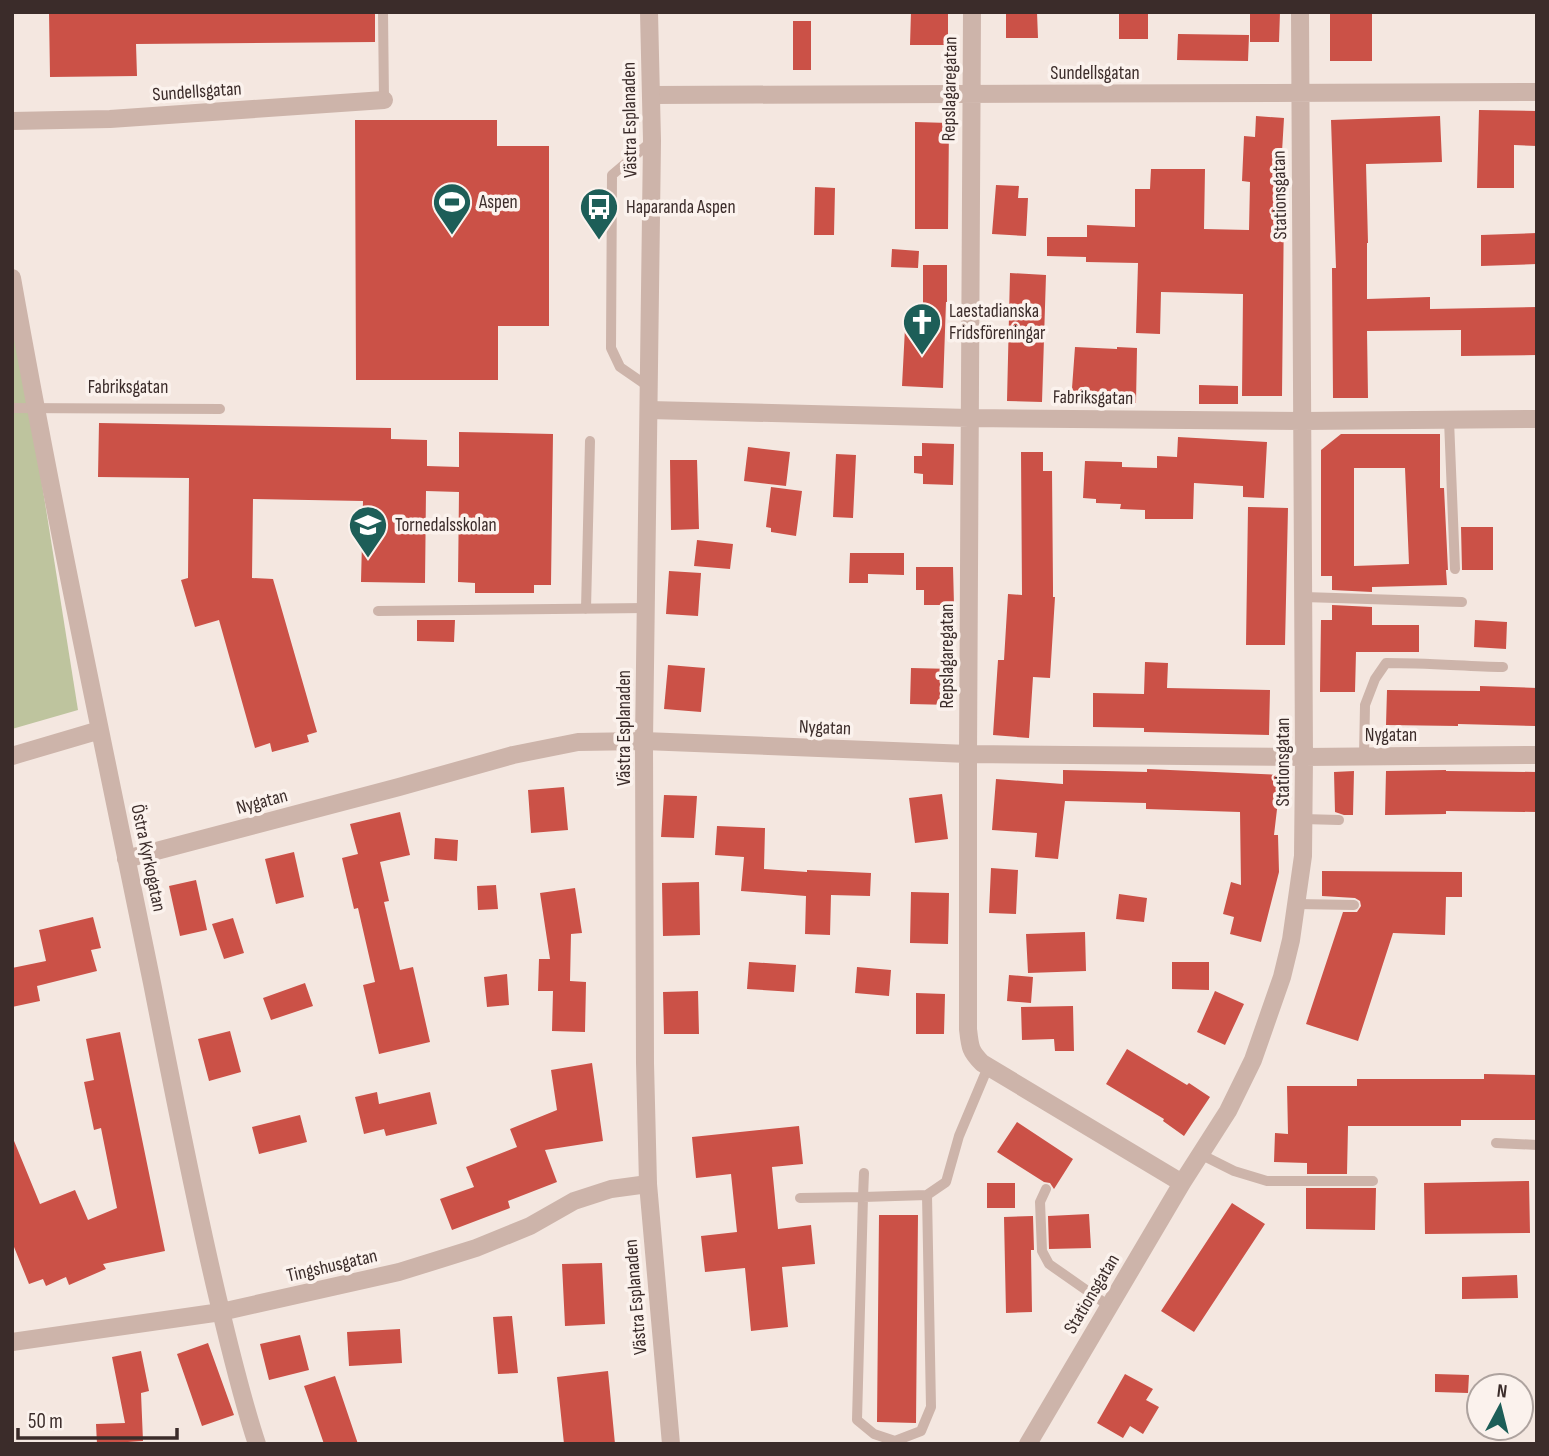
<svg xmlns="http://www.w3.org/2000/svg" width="1549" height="1456" viewBox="0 0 1549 1456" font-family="'Sofia Sans Condensed',sans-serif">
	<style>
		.green { fill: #bec49e }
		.building { fill: #cb5147; fill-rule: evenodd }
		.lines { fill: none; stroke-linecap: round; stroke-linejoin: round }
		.service { stroke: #cdb4aa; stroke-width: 10 }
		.minor { stroke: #cdb4aa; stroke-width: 18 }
		.tertiary { stroke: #cdb4aa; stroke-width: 18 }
		.labels { text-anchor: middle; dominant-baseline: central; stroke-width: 7; stroke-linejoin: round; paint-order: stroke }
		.street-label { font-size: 19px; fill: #3b2c2a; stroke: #fbf2ed }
		.poi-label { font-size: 19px; fill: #3b2c2a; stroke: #fbf2ed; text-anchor: start }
	</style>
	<rect width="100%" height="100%" fill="#f4e7e0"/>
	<path class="green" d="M12 312 25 377 78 710 12 729Z"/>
	<path class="building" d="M49 12H375V42L136 44 137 76 50 77Z
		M911 12H948V45H910Z
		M1006 12H1037L1038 38H1006Z
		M1119 12H1148V39H1119Z
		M1250 12H1280L1279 42H1250Z
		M1330 12H1372V61H1330Z
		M793 21H811V70H793Z
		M1178 34 1249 35 1248 61 1177 60Z
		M1479 110 1537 111V146L1514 145V188H1477Z
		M1256 116 1284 118 1279 203H1284L1282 396H1242L1243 294 1161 292 1160 334 1136 333 1138 263 1086 262V257L1047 256V237H1087V225L1135 227V189H1150L1151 169H1205L1204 229 1249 230 1250 182 1242 181 1244 136 1255 137Z
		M1440 116 1442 162 1366 164 1368 243H1367V299L1430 297V309L1537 307V355L1461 356V330L1367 331 1368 398H1333L1332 268H1336L1331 120Z
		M355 120H497V146H549V326H498V380H356Z
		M915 122 949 123 948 229H915Z
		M996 185 1019 186 1018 198H1028L1026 236 992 234Z
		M815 187 835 188 834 235H814Z
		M1537 233V264L1481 266V235Z
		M892 249 919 251 918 268 891 267Z
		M923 265H947V302H946L943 388 902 386 905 328H923Z
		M1010 273 1046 275 1042 402 1007 401Z
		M1075 347 1117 349V347L1137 348 1136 403 1071 402Z
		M1199 385 1238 386V404H1199Z
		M99 423 391 428V439L427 440V466L459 467V432L553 434 551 585H534V593H475V583L458 582 459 492 426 491 425 583 361 582 363 501 253 499 252 578 273 579 317 732 307 735 309 742 272 752 270 743 255 748 219 620 195 627 181 580 188 578 189 478 98 477Z
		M1341 434H1440V488H1444L1448 570H1446L1447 585 1372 587V592L1332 590V576H1321V450ZM1354 468H1405L1409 564 1354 566Z
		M1178 437 1267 442 1264 498 1243 497V486L1194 483 1193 519H1145V510L1120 509 1121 504 1096 503V499L1083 498 1085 461 1122 462V467L1157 468V456L1177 457Z
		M922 443 954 444 953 485 923 484V474L914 473V456H922Z
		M748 447 790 452 786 486 744 481Z
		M1021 452H1043V471H1052L1053 588V597H1055L1050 678 1033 677 1029 738 993 735 998 660H1004L1008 594 1022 595Z
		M836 454 856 455 853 518 833 517Z
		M670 460H697L699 529 671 530Z
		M771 487 802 491 796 536 771 532V528L766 527Z
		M1248 507 1288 508 1285 645H1246Z
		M1461 527H1493V570H1462Z
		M697 540 733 544 730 569 694 566Z
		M850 553H904V575L868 574V583H849Z
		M916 567H953L954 605H924V590H916Z
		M669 571 701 573 698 616 666 614Z
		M1332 605 1372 607V625H1419V652H1356L1355 692H1320L1321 620H1332Z
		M417 620H455L454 642 417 641Z
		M1475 620 1507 622 1506 649 1474 647Z
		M1145 662 1168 663 1167 688 1270 690 1269 735 1144 732V728L1093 727V693L1144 694Z
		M668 665 705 668 701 712 664 709Z
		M911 668 954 669 952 705 910 704Z
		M1480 686 1537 688 1536 726 1458 724V726L1386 725 1387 690 1480 691Z
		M1147 769 1281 775 1274 835H1278L1279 872 1261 942 1230 934 1234 917 1223 914 1231 882 1241 885 1240 812 1146 809V803L1065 801 1058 859 1035 857 1037 833 992 830 996 779 1063 784V770L1147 772Z
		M1446 770V771L1537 772V812L1446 811V814L1385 815 1386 771Z
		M1354 771 1353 815H1344L1335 812 1334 772Z
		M564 787 568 830 531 833 528 790Z
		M942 794 948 839 915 843 909 798Z
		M664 795 697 796 694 838 661 837Z
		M400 812 410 855 380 862 389 901 384 902 400 970 413 967 430 1042 379 1054 363 985 375 982 358 908 354 909 342 858 358 854 350 824Z
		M717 826 765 828 764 869 807 872V870L871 873 870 896 831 895 830 935 805 934 806 896 741 891 744 857 715 855Z
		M435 838 458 840 457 861 434 859Z
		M294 852 304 897 276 904 265 859Z
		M991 868 1018 870 1016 914 989 913Z
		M1322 871 1462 872V897H1446L1445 935 1393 933 1358 1041 1306 1024 1343 912H1357L1361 906 1360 901 1355 898 1322 896Z
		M196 880 207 930 180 936 169 886Z
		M699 882 700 935 663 936 662 883Z
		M496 885 498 909 478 910 477 886Z
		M575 888 582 933 571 934 570 981 586 982 585 1032 552 1031 553 991H538L539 959H550L540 893Z
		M911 892 949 893 948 944 910 943Z
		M1119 894 1147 898 1144 922 1116 919Z
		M93 917 101 948 91 950 97 971 37 986 40 1001 12 1007V968L46 961 39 930Z
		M233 918 244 953 224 959 212 924Z
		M1085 932 1086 971 1028 973 1026 934Z
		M749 962 796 965 794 992 747 989Z
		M1172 962H1209V990L1172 989Z
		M857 967 891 970 889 996 855 993Z
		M507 974 509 1005 487 1007 484 977Z
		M1009 975 1033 977 1031 1003 1007 1001Z
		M305 983 313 1006 271 1020 263 998Z
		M698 991 699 1034H664L663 992Z
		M1215 991 1244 1004 1225 1045 1197 1032Z
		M916 993 945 994 944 1034H916Z
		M1073 1006 1074 1051H1055L1054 1039 1022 1040 1021 1007Z
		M230 1031 241 1072 209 1081 198 1039Z
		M120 1032 165 1251 103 1264 106 1269 69 1285 66 1277 46 1286 43 1279 29 1284 12 1242V1136L40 1204 75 1190 88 1220 117 1208 101 1128 94 1130 84 1082 94 1080 86 1039Z
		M1127 1049 1187 1085 1189 1083 1210 1097 1184 1136 1163 1121 1164 1119 1106 1084Z
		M592 1063 603 1141 545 1150 557 1182 508 1201 510 1208 452 1230 440 1199 474 1187 466 1167 517 1147 510 1129 557 1110 551 1070Z
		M1484 1074 1537 1075V1120H1461V1126H1348L1347 1174H1307V1163L1274 1162 1275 1133 1288 1134 1287 1086H1357V1079H1484Z
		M377 1092 379 1104 430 1092 437 1124 386 1136 384 1129 364 1134 355 1097Z
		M300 1115 307 1142 259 1154 252 1127Z
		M1017 1122 1073 1159 1054 1189 1050 1183 1044 1182 997 1152Z
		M799 1126 803 1164 772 1167 778 1229 811 1225 815 1264 782 1267 788 1327 751 1331 745 1268 705 1272 701 1236 737 1232 731 1174 696 1178 692 1137Z
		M1529 1181 1530 1233 1425 1234 1424 1183Z
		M987 1183H1015V1208H987Z
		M1306 1188H1376L1375 1230 1306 1229Z
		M1232 1203 1265 1224 1194 1332 1161 1311Z
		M1089 1214 1091 1248 1049 1249 1048 1216Z
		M879 1215H918L916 1423 877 1422Z
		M1033 1216 1034 1250H1031L1032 1312 1006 1313 1004 1217Z
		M602 1263 605 1324 565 1326 562 1264Z
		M1517 1275 1518 1298 1462 1299V1277Z
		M512 1316 518 1373 498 1374 493 1317Z
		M400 1329 402 1363 349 1366 347 1332Z
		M300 1335 309 1370 269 1380 260 1344Z
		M208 1343 234 1415 202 1426 177 1354Z
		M141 1351 149 1391 141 1393 143 1441 97 1444 96 1424 125 1423 112 1357Z
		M608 1371 615 1444H564L557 1377Z
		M1125 1374 1153 1389 1146 1400 1159 1407 1143 1434 1130 1426 1123 1438 1097 1423Z
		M1435 1374 1469 1375 1468 1393 1435 1392Z
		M335 1376 358 1444H324L304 1386Z"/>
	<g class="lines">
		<path class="service" d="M383 12 384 100
			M649 387 620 367 611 348 612 175 652 141
			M12 408 220 409
			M1449 420 1455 569
			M1304 597 1462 602
			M586 609 590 441
			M378 611 646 608
			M1364 756 1365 705 1375 679 1386 663C1426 663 1464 666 1503 667
			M1303 819 1339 820
			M1296 904 1354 905
			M1496 1143 1537 1145
			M1200 1154 1234 1171 1267 1181H1373
			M864 1173 863 1197 927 1195 946 1182 959 1136 988 1067
			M1046 1189 1040 1202 1042 1251 1049 1264 1109 1306
			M800 1198 863 1197 857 1420 874 1434 895 1441 921 1431 931 1407 927 1195"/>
		<path class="minor" d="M972 12 968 754V1029C970 1047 970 1051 982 1063L1182 1183
			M652 95 1537 92
			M12 121 110 119 384 100
			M12 278C54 514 104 748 152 983 173 1089 193 1194 218 1299 230 1348 241 1396 257 1444
			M649 410 969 418 1303 421 1537 419
			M12 756 100 730
			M126 859 399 787 513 755 578 742 644 741 968 754 1304 757 1537 755
			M12 1342 221 1312 399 1272 476 1248 530 1226 574 1201 611 1189 648 1184
			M1028 1444 1182 1183 1228 1111 1253 1060 1282 977 1291 940 1303 856 1304 757 1300 12"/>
		<path class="tertiary" d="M649 12 652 141 644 741 645 1063 648 1184 671 1444"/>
	</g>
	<defs>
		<g id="stadium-pin" transform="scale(2.0125)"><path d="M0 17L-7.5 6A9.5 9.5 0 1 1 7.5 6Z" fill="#1d5e58" stroke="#fbf2ed"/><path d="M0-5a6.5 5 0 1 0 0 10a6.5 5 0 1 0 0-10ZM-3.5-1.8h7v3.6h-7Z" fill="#fff"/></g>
		<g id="bus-pin" transform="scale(2.0125)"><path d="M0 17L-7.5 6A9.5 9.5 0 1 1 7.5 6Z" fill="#1d5e58" stroke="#fbf2ed"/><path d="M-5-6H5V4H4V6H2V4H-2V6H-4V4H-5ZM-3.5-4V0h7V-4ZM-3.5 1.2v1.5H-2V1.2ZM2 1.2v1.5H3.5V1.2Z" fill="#fff"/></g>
		<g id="church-pin" transform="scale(2.0125)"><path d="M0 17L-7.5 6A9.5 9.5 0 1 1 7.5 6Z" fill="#1d5e58" stroke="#fbf2ed"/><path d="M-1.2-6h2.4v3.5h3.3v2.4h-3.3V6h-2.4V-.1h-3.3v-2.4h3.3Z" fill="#fff"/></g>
		<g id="school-pin" transform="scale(2.0125)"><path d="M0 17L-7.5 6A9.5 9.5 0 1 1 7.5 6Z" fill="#1d5e58" stroke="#fbf2ed"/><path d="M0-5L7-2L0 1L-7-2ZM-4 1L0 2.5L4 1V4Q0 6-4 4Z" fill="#fff"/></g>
	</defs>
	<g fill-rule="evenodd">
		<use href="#stadium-pin" x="452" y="202"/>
		<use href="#bus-pin" x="599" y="207"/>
		<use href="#church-pin" x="922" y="322"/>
		<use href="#school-pin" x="368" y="525"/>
	</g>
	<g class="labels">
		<g class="street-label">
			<text x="1095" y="73">Sundellsgatan</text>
			<text transform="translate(950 89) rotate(-89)">Repslagaregatan</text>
			<text transform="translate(197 92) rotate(-4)">Sundellsgatan</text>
			<text transform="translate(630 120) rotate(-91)">Västra Esplanaden</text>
			<text transform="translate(1280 195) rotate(-91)">Stationsgatan</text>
			<text x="128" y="387">Fabriksgatan</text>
			<text transform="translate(1093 398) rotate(1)">Fabriksgatan</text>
			<text transform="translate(947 656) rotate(-90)">Repslagaregatan</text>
			<text transform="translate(624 728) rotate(-90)">Västra Esplanaden</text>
			<text transform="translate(825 728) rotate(2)">Nygatan</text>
			<text x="1391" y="735">Nygatan</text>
			<text transform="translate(1283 762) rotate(-90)">Stationsgatan</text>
			<text transform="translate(262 802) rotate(-15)">Nygatan</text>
			<text transform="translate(148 858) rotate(78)">Östra Kyrkogatan</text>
			<text transform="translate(332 1266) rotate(-13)">Tingshusgatan</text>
			<text transform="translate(1092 1294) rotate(-59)">Stationsgatan</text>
			<text transform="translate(636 1297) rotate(-95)">Västra Esplanaden</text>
		</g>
		<g class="poi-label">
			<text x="479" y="202">Aspen</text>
			<text x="626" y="207">Haparanda Aspen</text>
			<text x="949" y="311">Laestadianska<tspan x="949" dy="22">Fridsföreningar</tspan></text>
			<text x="395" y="525">Tornedalsskolan</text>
		</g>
	</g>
	<rect width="1549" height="1456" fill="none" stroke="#3b2c2a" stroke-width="28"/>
	<g transform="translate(1500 1407) rotate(7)"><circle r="33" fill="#fbf2ed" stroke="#aea39f" stroke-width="2"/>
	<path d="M0-5L12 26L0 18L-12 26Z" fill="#1d5e58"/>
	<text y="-10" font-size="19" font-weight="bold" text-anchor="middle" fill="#3b2c2a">N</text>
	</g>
	<path d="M18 1428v10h159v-10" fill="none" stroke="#3b2c2a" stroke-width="3.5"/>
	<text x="28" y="1428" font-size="21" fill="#3b2c2a" stroke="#fbf2ed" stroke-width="5" paint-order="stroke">50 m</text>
</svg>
